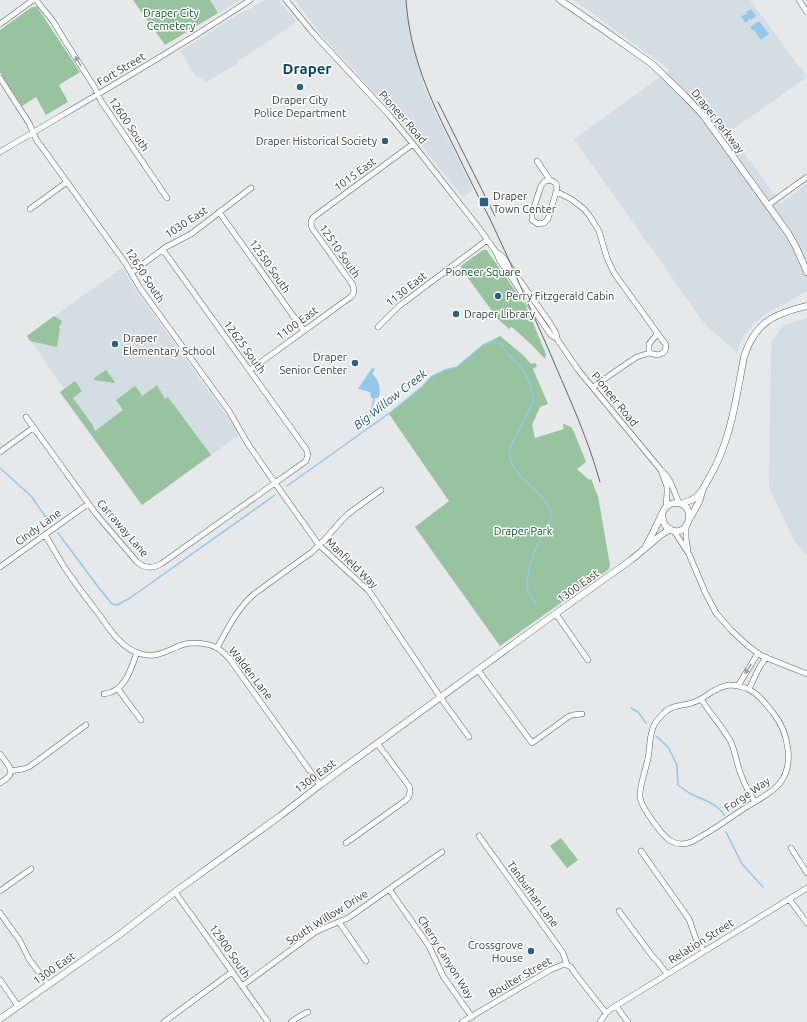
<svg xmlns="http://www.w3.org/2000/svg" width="807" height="1022" viewBox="0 0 807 1022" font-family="Ubuntu,sans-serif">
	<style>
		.built { fill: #d4dde4 }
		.green { fill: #97c39e }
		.water { fill: #93c8eb }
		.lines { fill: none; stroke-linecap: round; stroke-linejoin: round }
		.stream { stroke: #93c8eb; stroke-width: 1.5 }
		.minor-casing { stroke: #5c5e60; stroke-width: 6 }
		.major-casing { stroke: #5c5e60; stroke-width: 7 }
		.minor { stroke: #fff; stroke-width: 5 }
		.major { stroke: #fff; stroke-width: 6 }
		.tram { stroke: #656667; stroke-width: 1 }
		.oneway { fill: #9c9d9e }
		.poi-dot { fill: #2c5f7c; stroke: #fff; stroke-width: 1.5 }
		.labels { text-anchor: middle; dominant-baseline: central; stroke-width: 3; stroke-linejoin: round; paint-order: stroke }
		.park-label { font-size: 11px; fill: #0d5626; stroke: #fff }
		.street-label { font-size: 11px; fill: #3a3b3c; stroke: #fff }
		.poi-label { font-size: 11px; fill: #3a3b3c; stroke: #fff; text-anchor: start }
		.water-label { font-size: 12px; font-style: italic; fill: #155476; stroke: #fff }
		.district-label { font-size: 15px; font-weight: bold; fill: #004665; stroke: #fff }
	</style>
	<rect width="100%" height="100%" fill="#e6e8ea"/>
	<path class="built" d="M210 0H240L218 13Z
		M265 0H278L296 20 294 24 238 61V63L207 82 195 75 180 51 244 11H246Z
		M295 0H405L410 37 425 89 434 110 473 190 463 197 408 129 323 37Z
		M574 0H750L807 77 729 132 781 204 807 183V292H804L788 302 773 309 754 323 742 338 737 353 704 323 574 139 670 70Z
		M123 267 133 286 229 419 239 435 142 505 60 392 64 388 27 336Z
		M807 318V557L794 540 769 487 771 342 784 325Z"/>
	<path class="green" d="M133 0H210L218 13 165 45Z
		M32 7H37L80 72 59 85 68 102 46 115 36 97 22 106 0 72V30Z
		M483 250H487L488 252 526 306 546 354 545 359 533 346 513 328 511 327 509 329 498 319 462 270 461 267 462 265Z
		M54 316 62 321 60 326H59V328H60L57 347 30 341 27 336Z
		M500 336 523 355 531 364 535 363 537 366 533 369 548 404 540 407 532 425 535 438 564 429 563 425 564 424 571 427 574 432 586 462 577 469 589 480 591 479C594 485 595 491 598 496L610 565 609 569 500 646 415 527 449 501 389 414 422 387 431 377 445 370 457 367 483 345Z
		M106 370 115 382 114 383 94 380V378Z
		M75 381 82 391 73 398 94 427 93 428 95 431 123 410 116 400 135 386 142 395 137 400 157 385 165 399 168 397 211 455 142 505 60 392Z
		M561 838 578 860 567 868 550 846Z"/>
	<path class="water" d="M751 9 756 16 751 20 750 18H749L747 23 744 21 741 16 748 14 746 12Z
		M759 21 769 34 761 40 754 30H752L750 27Z
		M372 368 375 369 372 374C379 379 381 388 379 397L374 399 371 398 370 392 358 389Z"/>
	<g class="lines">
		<path class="stream" d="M370 427 369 421 374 399
			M0 468 31 496 50 523
			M287 486 391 412 422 387 431 377 445 370 457 367 483 345 489 342 499 343 502 345 506 352 525 372 531 387 533 398V403L511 446 509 455 512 464 521 477 537 492 546 502 550 510 551 519 534 552 529 569 527 583 528 591 536 604
			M58 533 99 588 112 604 117 605 130 598 275 495
			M631 708 638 712 646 723
			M656 736 668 747 677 765 678 785C682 788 686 791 691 794 703 800 717 803 724 815
			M726 832 742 864 763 887"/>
		<g class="minor-casing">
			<path id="minor" d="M36 0 53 21 65 41 95 88 101 101 167 198
				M286 0 313 33 390 116 413 144 479 228 496 252 500 261 551 335 557 339
				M799 0 807 12
				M0 24 33 0
				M0 78 29 123 36 139 126 264 140 288 229 411 248 444 275 483 319 545 369 591 445 704 469 737
				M0 152C84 102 169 54 250 0
				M537 161 550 180 554 182 556 184 557 189 548 219 544 223 538 224 532 220V213L541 186 545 181 550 180
				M557 192 571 199 584 209 589 215 599 231 607 258 614 273 666 345 665 351 663 353 658 355 649 353 637 357 629 362 593 387
				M768 205 807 177
				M30 209 67 182
				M219 212 304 331
				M498 253 503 257 550 323 556 333 557 339 579 371 661 470C671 478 674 492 679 503
				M131 273 166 247 191 234 251 188
				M378 327 399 306 487 240
				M649 353V344L658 333
				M250 370 352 296 354 291 353 285 312 228C310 223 311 219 315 216L413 144
				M26 417 96 514 137 562C144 568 152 569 161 564L306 461 308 454 306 449 163 250
				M0 452 33 428
				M661 470 667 487V493L666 508
				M686 526V538L688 551
				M674 531 689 554 705 592 716 613 732 631 748 646 762 656 807 674
				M45 535C53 547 59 560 67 571 77 586 87 599 98 613 109 628 119 646 138 653 157 660 168 649 185 644 195 642 208 643 217 648 222 650 225 655 229 658L320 785
				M0 567 88 504
				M556 614 588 660
				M217 648C228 628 237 609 254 594L312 552 327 537 341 521 348 514 381 490
				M478 670 532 743 568 717 572 715 582 714
				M729 685C751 685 761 697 773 713 788 731 795 764 780 783 772 793 758 800 748 806 729 818 711 832 691 842 684 845 678 845 671 841 663 837 641 807 640 797 639 786 646 770 648 758 650 750 649 740 652 731 653 726 657 720 661 716 671 703 684 707 697 701 710 695 713 688 729 685Z
				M738 686 758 653
				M118 689 141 720
				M749 689 759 668 766 657
				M104 694C125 692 131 669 137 652
				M701 699C710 713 723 728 731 742 736 754 737 766 742 777 745 786 750 794 755 802
				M0 754 9 766 11 771
				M11 771 23 769 29 767 86 725
				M0 783C5 780 10 777 11 771
				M479 836 563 953 567 965
				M346 843 406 800C410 796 411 791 409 786L377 743
				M791 848 807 873
				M641 851 689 919 696 939 704 951
				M389 889 429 946 443 976 472 1017
				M0 891 31 869
				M175 892 268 1022
				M789 899 807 923
				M619 911 653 957 658 962 667 974
				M0 913 20 941 29 959 48 984
				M339 922 366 961
				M567 965 571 967 574 972 606 1013
				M0 980 18 1006
				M242 986 314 933 324 928 348 918 442 852
				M616 1006 628 1022
				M164 1022 232 972
				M291 1022 300 1016 308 1012
				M462 1022 550 970 562 965H567
				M600 1022 606 1013 611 1009 807 888"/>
		</g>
		<g class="major-casing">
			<path id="major" d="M560 0 601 28 652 64 684 95 703 115 788 233 796 247 807 272
				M681 504C685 502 691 501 695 498 702 493 705 485 709 478 731 441 736 398 744 357 755 322 774 314 807 306
				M690 518 699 502 702 492
				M646 546C651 537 656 527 660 518 662 514 663 510 666 507 669 504 673 503 677 503 698 505 689 538 671 530 664 527 663 521 662 515
				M0 1019 119 935 175 892 280 816 320 785 541 624 631 560 661 535 670 529"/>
		</g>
		<use href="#minor" class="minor"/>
		<use href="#major" class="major"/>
		<path class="tram" d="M406 0C410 56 430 99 455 149 466 172 478 196 490 219 510 261 528 304 547 346 566 391 587 435 600 482
			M438 102 495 216"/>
	</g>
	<defs><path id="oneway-solid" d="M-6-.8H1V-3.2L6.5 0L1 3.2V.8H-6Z"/></defs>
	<g class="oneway">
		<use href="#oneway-solid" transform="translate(78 61) rotate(-122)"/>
		<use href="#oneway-solid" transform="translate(748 669) rotate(124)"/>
	</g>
	<g class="poi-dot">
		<circle cx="300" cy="87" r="4"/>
		<circle cx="385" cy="141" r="4"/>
		<rect x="479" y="197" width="10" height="10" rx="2"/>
		<circle cx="498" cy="296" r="4"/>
		<circle cx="456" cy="314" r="4"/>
		<circle cx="115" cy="344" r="4"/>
		<circle cx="355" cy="363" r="4"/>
		<circle cx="531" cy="951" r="4"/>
	</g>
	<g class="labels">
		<g class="park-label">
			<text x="171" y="13">Draper City<tspan x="171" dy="13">Cemetery</tspan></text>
			<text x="483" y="272">Pioneer Square</text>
			<text x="523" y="531">Draper Park</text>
		</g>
		<g class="street-label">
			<text transform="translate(121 69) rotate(-31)">Fort Street</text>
			<text transform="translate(403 117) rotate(49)">Pioneer Road</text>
			<text transform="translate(718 121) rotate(52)">Draper Parkway</text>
			<text transform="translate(129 124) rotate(56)">12600 South</text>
			<text transform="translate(355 174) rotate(-36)">1015 East</text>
			<text transform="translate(186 222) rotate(-33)">1030 East</text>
			<text transform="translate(340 251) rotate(55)">12510 South</text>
			<text transform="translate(270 266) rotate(55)">12550 South</text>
			<text transform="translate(145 275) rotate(57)">12650 South</text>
			<text transform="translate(406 289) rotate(-39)">1130 East</text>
			<text transform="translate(297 323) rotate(-36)">1100 East</text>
			<text transform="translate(245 347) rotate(54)">12625 South</text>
			<text transform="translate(615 399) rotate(51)">Pioneer Road</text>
			<text transform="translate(38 527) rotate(-36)">Cindy Lane</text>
			<text transform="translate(123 528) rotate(49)">Carraway Lane</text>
			<text transform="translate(352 563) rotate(44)">Manfield Way</text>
			<text transform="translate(578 586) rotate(-36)">1300 East</text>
			<text transform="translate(251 673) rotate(52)">Walden Lane</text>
			<text transform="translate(315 776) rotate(-37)">1300 East</text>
			<text transform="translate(747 794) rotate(-34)">Forge Way</text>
			<text transform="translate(533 894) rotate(54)">Tanburhan Lane</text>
			<text transform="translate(327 917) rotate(-32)">South Willow Drive</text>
			<text transform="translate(701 941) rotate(-32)">Relation Street</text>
			<text transform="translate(230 951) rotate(55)">12900 South</text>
			<text transform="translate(446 957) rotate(58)">Cherry Canyon Way</text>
			<text transform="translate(54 968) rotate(-35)">1300 East</text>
			<text transform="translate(520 977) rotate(-30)">Boulter Street</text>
		</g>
		<g class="poi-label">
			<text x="300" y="100" text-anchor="middle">Draper City<tspan x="300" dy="13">Police Department</tspan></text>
			<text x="377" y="141" text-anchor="end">Draper Historical Society</text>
			<text x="493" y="196">Draper<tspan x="493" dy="13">Town Center</tspan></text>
			<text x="506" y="296">Perry Fitzgerald Cabin</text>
			<text x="464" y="314">Draper Library</text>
			<text x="123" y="338">Draper<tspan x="123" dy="13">Elementary School</tspan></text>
			<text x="347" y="357" text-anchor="end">Draper<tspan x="347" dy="13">Senior Center</tspan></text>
			<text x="523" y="945" text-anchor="end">Crossgrove<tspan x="523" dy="13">House</tspan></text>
		</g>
		<g class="water-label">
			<text transform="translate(390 399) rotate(-38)">Big Willow Creek</text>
		</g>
		<g class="district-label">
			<text x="307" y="68">Draper</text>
		</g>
	</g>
</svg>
